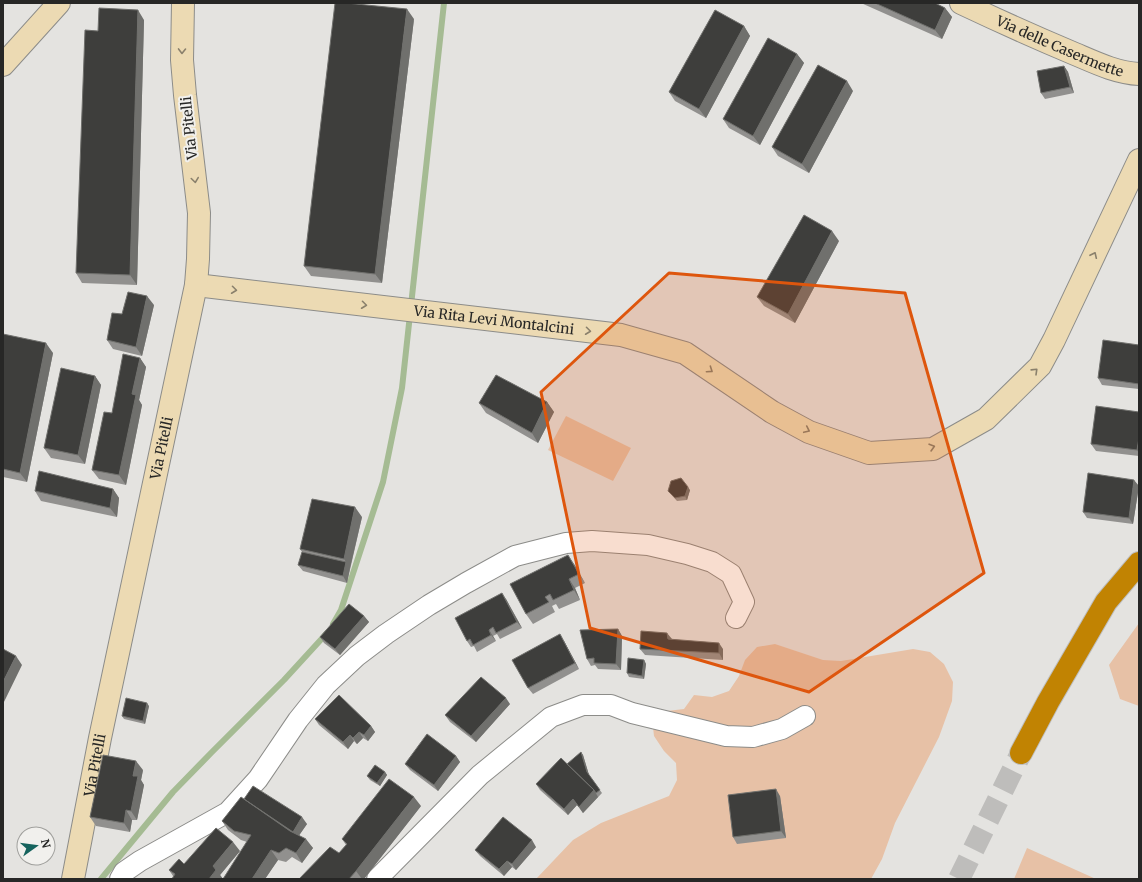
<svg xmlns="http://www.w3.org/2000/svg" width="1142" height="882" viewBox="0 0 1142 882" font-family="Merriweather,serif">
	<style>
		.green { fill: #e7c1a6 }
		.lines { fill: none; stroke-linecap: round; stroke-linejoin: round }
		.stream { stroke: #a5bb93; stroke-width: 6 }
		.highway-tunnel { stroke: #bebdbb; stroke-width: 22; stroke-dasharray: 22 11; stroke-linecap: butt }
		.street-casing { stroke: #8c8c89; stroke-width: 22 }
		.secondary-casing { stroke: #8c8c89; stroke-width: 24 }
		.highway-casing { stroke: #bebebe; stroke-width: 24 }
		.street { stroke: #fff; stroke-width: 20 }
		.secondary { stroke: #ecdab3; stroke-width: 22 }
		.highway { stroke: #c18302; stroke-width: 22 }
		.wall { fill: #91908e }
		.shaded-wall { fill: #70706d }
		.building { fill: #3e3e3c; stroke: #70706d }
		.oneway { stroke: #8a806c }
		.marked { fill: #de560d; fill-opacity: 0.2; stroke: #de560d; stroke-width: 3; stroke-linejoin: round }
		.labels { text-anchor: middle; dominant-baseline: central; stroke-width: 4; stroke-linejoin: round; paint-order: stroke }
		.street-label { font-size: 14px; fill: #272726; stroke: #f1f0ed }
	</style>
	<rect width="100%" height="100%" fill="#e4e3e0"/>
	<path class="green" d="M566 416 631 448 613 481 548 450Z
		M1139 623V706L1120 699 1109 665Z
		M775 644 823 660 841 661 913 649 930 652 944 664 953 682 952 701 939 737 895 823 882 859 871 879H536L573 840 601 823 669 796 677 780 676 763 664 751 654 736 652 718 667 711 684 709 694 695 712 697 729 691 739 676 745 660 757 647Z
		M1027 848 1096 879H1014Z"/>
	<g class="lines">
		<path class="stream" d="M333 624 341 610 383 482 402 388 444 3
			M101 879 173 792 212 752 284 680 327 633"/>
		<path class="highway-tunnel" d="M959 879 1021 753"/>
		<g class="street-casing">
			<path id="street" d="M120 879 124 872 140 861 228 812 258 779 298 720 326 685 357 656 386 634 429 605 466 583 515 556 566 543 592 541 648 545 687 554 712 562 731 574 744 602 736 618
				M377 879 480 775 551 717 583 705H611L632 713 726 736 753 737 782 729 805 716"/>
		</g>
		<g class="secondary-casing">
			<g id="secondary">
				<path id="s1" d="M961 3C999 21 1037 38 1075 54 1096 63 1117 73 1139 74"/>
				<path d="M3 65 59 3"/>
				<path id="s2" d="M196 285 621 335 685 353 772 412 809 432 869 453 933 449 986 419 1040 366 1054 340 1139 160"/>
				<path id="s3" d="M73 879 100 738 196 285 198 259 199 213 185 95 182 60 183 3"/>
			</g>
		</g>
		<g class="highway-casing">
			<path id="highway" d="M1021 753 1048 702 1106 602 1139 563"/>
		</g>
		<use href="#street" class="street"/>
		<use href="#secondary" class="secondary"/>
		<use href="#highway" class="highway"/>
	</g>
	<path class="wall" d="M861 3H935L945 8 952 17 942 39Z
		M414 19 382 283 311 276 304 266Z
		M144 20 137 285 82 283 76 273 98 31Z
		M744 26 750 36 706 118 675 101 669 92Z
		M797 54 804 63 760 145 729 128 723 119Z
		M1064 66 1068 72 1074 93 1045 99 1041 93Z
		M853 91 809 173 778 156 772 147Z
		M839 241 795 323 764 306 757 297Z
		M154 305 142 356 113 349 107 340 122 314Z
		M3 334 53 353 27 482 3 477Z
		M1139 345V389L1102 385 1098 378Z
		M140 358 146 367 139 400 142 405 126 485 99 479 92 470 112 413Z
		M95 376 101 385 85 464 51 458 44 448Z
		M547 402 554 412 538 443 486 413 479 403Z
		M1139 412V456L1096 451 1091 444Z
		M1139 486 1133 524 1087 518 1083 512Z
		M113 489 119 498 117 517 41 501 35 491Z
		M690 490 687 500 677 501 668 491Z
		M362 517 347 583 303 571 298 565 302 552 300 549Z
		M574 564 585 583 575 588 580 600 559 609 556 604 552 606 555 612 533 624 526 614Z
		M506 599 522 628 500 639 497 634 493 636 496 641 477 652 474 646 471 647 467 641Z
		M364 616 369 622 340 655 324 643 320 637Z
		M618 629 622 636 621 670 598 669 595 665 591 666 587 659Z
		M672 640 723 649V660L645 655 640 649Z
		M564 641 579 669 533 694 528 688Z
		M644 660 646 664 644 679 629 677 627 673Z
		M510 704 476 742 450 722 445 715Z
		M149 706 145 724 124 719 122 716Z
		M315 719 371 726 375 732 368 741 363 738 357 744 354 741 348 749 319 725Z
		M581 752 583 755 589 775 602 793 583 813 577 805 568 815 540 790 536 784 568 765Z
		M456 756 460 762 438 791 410 770 405 764Z
		M143 770 141 780 144 785 137 820H132L130 832 96 826 90 817Z
		M385 772 387 775 380 786 370 780 367 776Z
		M780 796 786 838 737 844 733 837Z
		M244 799 307 824 299 835 313 848 302 863 292 857 286 862 278 860 265 879H172L173 876 169 870 184 864 240 851 220 875 223 879 247 842 241 840 228 830 222 821Z
		M421 806 364 879H299L339 853 346 845 342 839Z
		M536 847 516 870 512 867 504 876 480 856 475 850Z"/>
	<path class="shaded-wall" d="M945 8 952 17 942 39 935 30Z
		M407 9 414 19 382 283 375 274Z
		M138 10 144 20 137 285 130 275Z
		M744 26 750 36 706 118 699 109Z
		M797 54 804 63 760 145 753 136Z
		M1064 66 1068 72 1074 93 1070 87Z
		M847 81 853 91 809 173 802 164Z
		M832 231 839 241 795 323 788 314Z
		M147 296 154 305 142 356 136 347Z
		M46 343 53 353 27 482 20 473Z
		M140 358 146 367 139 400 142 405 126 485 119 475 132 394Z
		M95 376 101 385 85 464 78 455Z
		M547 402 554 412 538 443 532 433Z
		M1139 438V453L1137 450Z
		M1134 480 1139 486 1133 524 1129 518Z
		M688 487 690 490 687 500 685 496Z
		M113 489 119 498 117 517 110 508Z
		M355 507 362 517 350 568 344 559Z
		M568 555 574 564 585 583 579 574Z
		M346 562 350 568 347 583 343 576Z
		M569 579 575 588 580 600 574 590Z
		M502 593 506 599 522 628 517 622Z
		M364 616 369 622 340 655 335 649Z
		M618 629 622 636 621 670 616 664Z
		M489 630 493 636 496 641 491 635Z
		M667 633 672 639H668Z
		M560 634 564 641 579 669 575 663Z
		M719 643 723 649V660L719 653Z
		M16 656 22 665 3 704V682Z
		M644 660 646 664 644 679 642 676Z
		M506 698 510 704 476 742 471 736Z
		M147 703 149 706 145 724 143 721Z
		M371 726 375 732 368 741 364 735Z
		M359 732 363 738 357 744 353 738Z
		M350 735 354 741 348 749 343 742Z
		M581 752 583 755 589 775 587 772Z
		M456 756 460 762 438 791 434 785Z
		M136 761 143 770 141 780 144 785 137 820 131 811 133 776Z
		M385 772 387 775 380 786 377 783Z
		M776 789 780 796 786 838 781 831Z
		M594 790 598 797 583 813 579 807Z
		M414 797 421 806 364 879H362L356 871Z
		M573 799 577 805 568 815 564 809Z
		M126 810 132 820 130 832 124 823Z
		M302 817 307 824 296 840 292 834Z
		M306 839 313 848 302 863 296 853Z
		M532 840 536 847 516 870 512 864Z
		M233 842 240 851 220 875 223 879H209L213 866Z
		M271 850 278 860 265 879H252Z
		M507 861 512 867 504 876 499 869Z"/>
	<path class="building" d="M335 3H346L407 9 375 274 304 266Z
		M875 3H935L945 8 935 30Z
		M99 8 138 10 130 275 76 273 85 30 98 31Z
		M715 10 744 26 699 109 669 92Z
		M768 38 797 54 753 136 723 119Z
		M818 65 847 81 802 164 772 147Z
		M1064 66 1070 87 1041 93 1037 71Z
		M804 215 832 231 788 314 757 297Z
		M128 292 147 296 136 347 107 340 112 313 122 314Z
		M3 334 46 343 20 473 3 469Z
		M1103 340 1139 345V384L1098 378Z
		M123 354 140 358 132 394 136 395 119 475 92 470 104 412 112 413Z
		M61 368 95 376 78 455 44 448Z
		M496 375 547 402 532 433 479 403Z
		M1096 406 1139 412V438L1137 450 1091 444Z
		M39 471 113 489 110 508 35 491Z
		M1088 473 1134 480 1129 518 1083 512Z
		M681 478 688 487 685 496 675 498 668 491 671 481Z
		M312 499 355 507 344 559 300 549Z
		M302 552 346 562 343 576 298 565Z
		M568 555 579 574 569 579 574 590 553 600 550 594 545 597 549 602 526 614 510 584Z
		M502 593 517 622 496 633 493 627 489 630 491 635 473 645 470 639 467 641 455 618Z
		M349 604 364 616 335 649 320 637Z
		M618 629 616 664 594 663V658L587 659 580 630Z
		M641 631 667 633 668 639 719 643V653L640 649Z
		M560 634 575 663 528 688 512 660Z
		M3 649 16 656 3 682Z
		M628 658 644 660 642 676 627 673Z
		M481 677 506 698 471 736 445 715Z
		M339 695 371 726 364 735 359 732 353 738 350 735 343 742 315 719Z
		M126 698 147 703 143 721 122 716Z
		M427 734 456 756 434 785 405 764Z
		M581 752 587 772 600 790 596 793 594 790 567 764Z
		M103 755 136 761 133 776H138L131 811 126 810 124 823 90 817Z
		M561 758 594 790 579 807 573 799 564 809 536 784Z
		M375 765 385 772 377 783 367 776Z
		M389 779 414 797 356 871 349 879H299L330 847 339 853 347 844 342 839Z
		M253 786 302 817 293 832 244 799Z
		M776 789 781 831 733 837 728 795Z
		M241 797 290 831 306 839 296 853 286 848 279 853 271 850 252 879H223L251 835 234 831 222 821Z
		M503 817 532 840 512 864 507 861 499 869 475 850Z
		M216 828 233 842 213 866 216 870 209 879H172L175 874 169 870 179 859 184 864Z"/>
	<defs><path id="oneway-chevron" d="M-2-3.5L2.5 0L-2 3.5" fill="none" stroke-width="1.6" stroke-linecap="round" stroke-linejoin="round"/></defs>
	<g class="oneway">
		<use href="#oneway-chevron" transform="translate(182 51) rotate(91)"/>
		<use href="#oneway-chevron" transform="translate(195 180) rotate(82)"/>
		<use href="#oneway-chevron" transform="translate(1094 255) rotate(-65)"/>
		<use href="#oneway-chevron" transform="translate(234 290) rotate(7)"/>
		<use href="#oneway-chevron" transform="translate(364 305) rotate(7)"/>
		<use href="#oneway-chevron" transform="translate(588 331) rotate(7)"/>
		<use href="#oneway-chevron" transform="translate(710 370) rotate(34)"/>
		<use href="#oneway-chevron" transform="translate(1035 371) rotate(-44)"/>
		<use href="#oneway-chevron" transform="translate(807 430) rotate(25)"/>
		<use href="#oneway-chevron" transform="translate(932 447) rotate(-16)"/>
	</g>
	<path class="marked" d="M669 273 905 293 984 573 809 692 590 628 541 392Z"/>
	<g class="labels">
		<g class="street-label">
			<text stroke="none"><textPath href="#s1" startOffset="108">Via delle Casermette</textPath></text>
			<text transform="translate(189 128) rotate(-96)">Via Pitelli</text>
			<text stroke="none"><textPath href="#s2" startOffset="300">Via Rita Levi Montalcini</textPath></text>
			<text stroke="none"><textPath href="#s3" startOffset="440">Via Pitelli</textPath></text>
			<text stroke="none"><textPath href="#s3" startOffset="116">Via Pitelli</textPath></text>
		</g>
	</g>
	<rect width="1142" height="882" fill="none" stroke="#272726" stroke-width="8"/>
	<g transform="translate(36 846) rotate(76)"><circle r="19" fill="#f1f0ed" stroke="#a0a09d"/>
	<path d="M0-3L7 15L0 10L-7 15Z" fill="#15635d"/>
	<text y="-6" font-size="11" font-weight="bold" text-anchor="middle" fill="#272726">N</text>
	</g>
</svg>
